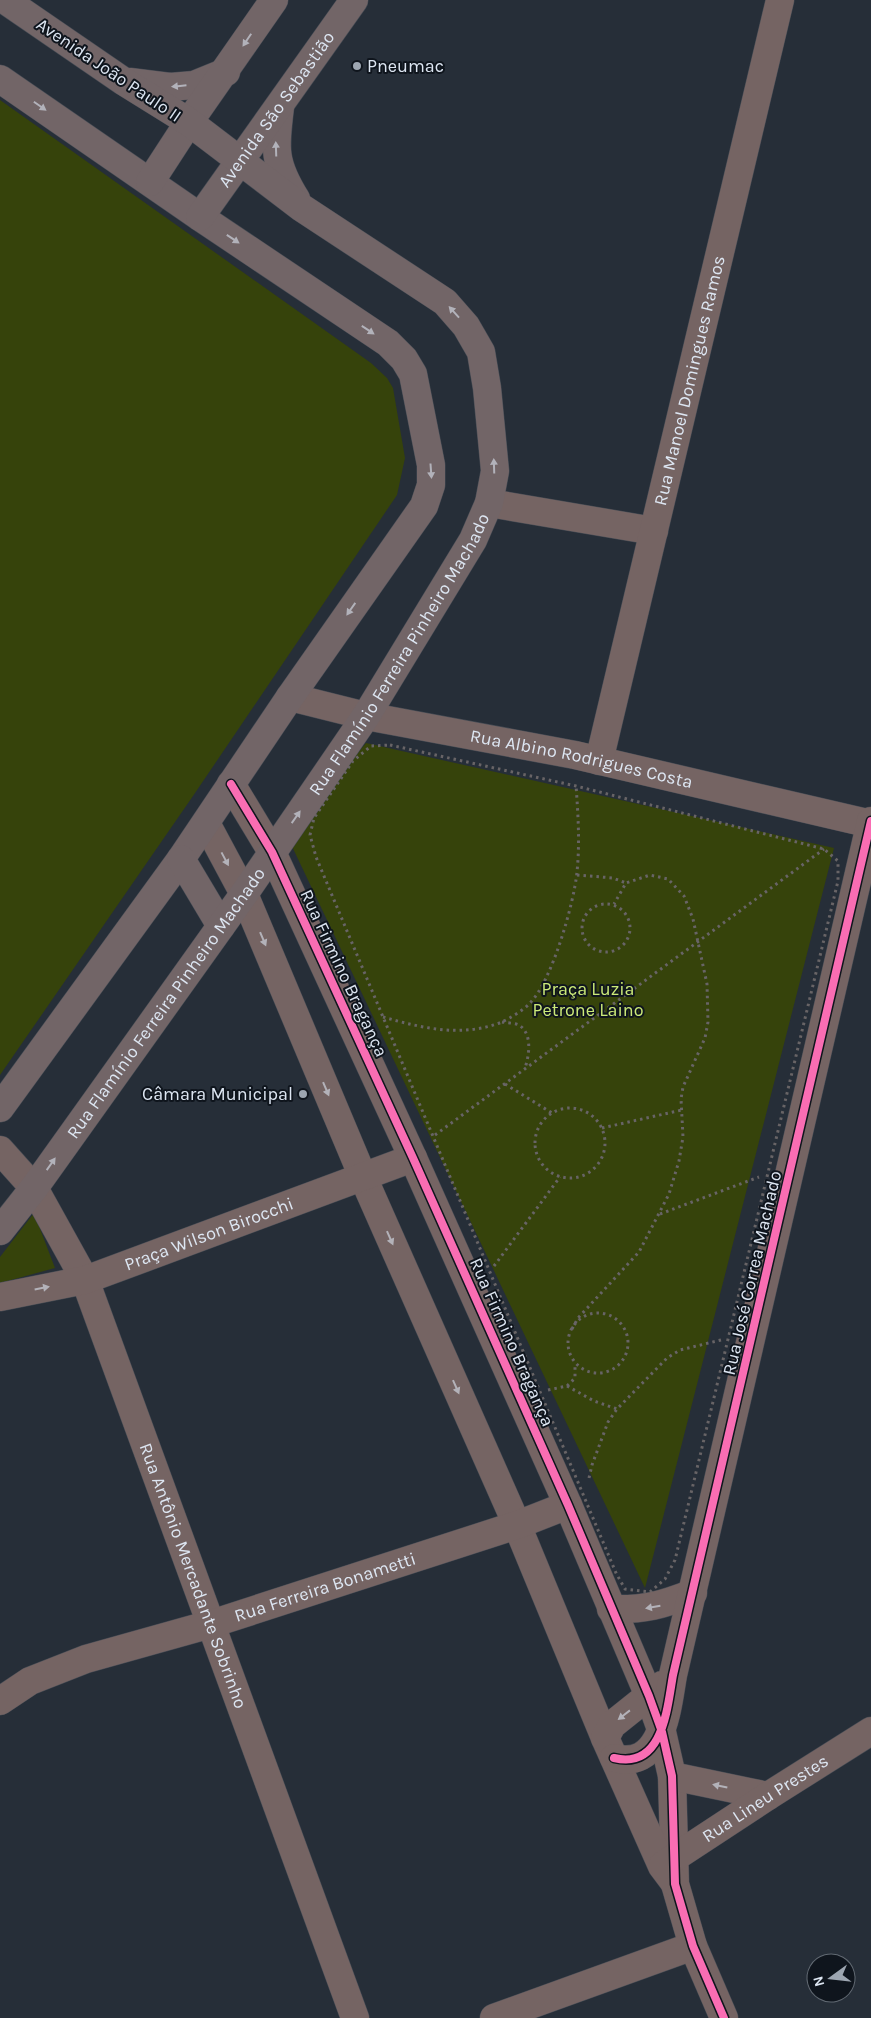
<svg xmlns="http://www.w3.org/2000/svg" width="871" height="2018" viewBox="0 0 871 2018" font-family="Karla,sans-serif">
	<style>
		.green { fill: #36430b }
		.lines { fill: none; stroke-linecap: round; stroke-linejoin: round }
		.minor-casing { stroke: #454b54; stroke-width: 29 }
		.major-casing { stroke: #454b54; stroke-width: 29 }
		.path { stroke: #686466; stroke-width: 3; stroke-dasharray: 2.5 4; stroke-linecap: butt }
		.minor { stroke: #756463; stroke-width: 28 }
		.major { stroke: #726567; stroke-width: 28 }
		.cycleway-casing { stroke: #0f151d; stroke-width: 11 }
		.cycleway { stroke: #f96db3; stroke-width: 8 }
		.oneway { fill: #b2b2ba }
		.oneway2 { fill: #b3b2b9 }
		.poi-dot { fill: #9da6b1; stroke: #0f151d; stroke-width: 2 }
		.labels { text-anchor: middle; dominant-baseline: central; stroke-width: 4; stroke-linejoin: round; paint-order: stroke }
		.poi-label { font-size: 18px; fill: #dde6f2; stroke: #0f151d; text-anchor: start }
		.street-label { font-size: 18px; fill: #dde6f2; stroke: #0f151d }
		.park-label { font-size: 18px; fill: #ccea79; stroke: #0f151d }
	</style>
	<rect width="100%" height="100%" fill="#262e38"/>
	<path class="green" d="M0 100 371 363 387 378 393 388 405 458 397 495 193 796 0 1075Z
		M366 743 834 848 645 1588 288 838Z
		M34 1213 55 1268 0 1283V1257Z"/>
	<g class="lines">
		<g class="minor-casing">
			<g id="minor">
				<path d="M489 503 654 531"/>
				<path id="s1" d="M290 697 366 716 575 755 871 824"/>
				<path id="s2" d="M599 761 780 0"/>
				<path d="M231 784 272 852 413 1158 568 1505 649 1696 662 1732 672 1776 675 1884 693 1946 724 2018"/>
				<path d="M206 823 244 894 363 1177 517 1525 605 1738 662 1866 674 1882"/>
				<path id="s3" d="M0 1150 34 1188 85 1280 355 2018"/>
				<path id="s4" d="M0 1297 85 1280 413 1158"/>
				<path d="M611 1609C645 1610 662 1605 693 1593"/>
				<path id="s5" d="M0 1701 30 1681 86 1659 211 1624 517 1525 568 1505"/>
				<path d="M605 1738 612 1725 662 1685"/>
				<path d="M614 1758C663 1770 667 1709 673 1675L871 821"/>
				<path d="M672 1776 768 1796"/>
				<path id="s6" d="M663 1865 768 1796 871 1731"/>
				<path d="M494 2018 693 1946"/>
			</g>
		</g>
		<g class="major-casing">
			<g id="major">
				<path d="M0 79 200 217 388 343 404 359 413 374 431 465V485L424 506 290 697 181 859 0 1108"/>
				<path d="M130 82 170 87 194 85 226 72"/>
				<path d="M280 107C275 149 273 162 296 199"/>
				<path d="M150 182 189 122 274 0"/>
				<path id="s7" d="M200 217 354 0"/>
				<path d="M181 859 221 926"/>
				<path id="s8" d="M0 1231 34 1188 244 894 366 716 473 540 489 503 495 471 487 388 481 352 466 326 445 302 302 208 189 122 123 81 5 0"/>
			</g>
		</g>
		<path class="path" d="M390 745 576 786 824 849 838 861V881L675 1560 665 1579 650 1592 625 1589 616 1573 316 857 310 835 314 818 353 761 371 746Z
			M577 875 613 878 626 883
			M582 928a24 24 0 1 1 48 0a24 24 0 1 1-48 0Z
			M383 1017C422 1028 462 1038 502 1022 510 1018 524 1010 530 1003 552 981 574 903 577 872 580 843 578 814 576 785
			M502 1022C507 1023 515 1023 519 1025 533 1034 529 1056 525 1068
			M505 1084 552 1113
			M535 1143a35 35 0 1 1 70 0a35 35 0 1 1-70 0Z
			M602 1128 682 1110
			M435 1135 824 849
			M660 1214 759 1177
			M494 1266 560 1177
			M568 1343a30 30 0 1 1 60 0a30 30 0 1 1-60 0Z
			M572 1329 578 1318 639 1252 669 1194 679 1161 683 1137 681 1099 683 1087 705 1038 708 1022 707 984 693 919 684 896 668 879 650 875 626 883 614 904
			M567 1386 594 1401 617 1409
			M548 1390 567 1386 575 1378V1364
			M589 1478 592 1465 608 1422 617 1409 667 1358 680 1350 721 1340"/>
		<use href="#minor" class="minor"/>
		<use href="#major" class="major"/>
		<g class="cycleway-casing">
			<path id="cycleway" d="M231 784 272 852 413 1158 568 1505 649 1696 662 1732 672 1776 675 1884 693 1946 724 2018
				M614 1758C663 1770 667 1709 673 1675L871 821"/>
		</g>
		<use href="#cycleway" class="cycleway"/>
	</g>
	<defs><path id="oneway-solid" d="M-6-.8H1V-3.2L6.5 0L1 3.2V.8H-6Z" transform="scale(1.25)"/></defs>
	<g class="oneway">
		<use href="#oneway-solid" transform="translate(247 40) rotate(124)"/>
		<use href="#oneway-solid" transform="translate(179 86) rotate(174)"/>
		<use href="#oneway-solid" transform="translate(40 106) rotate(35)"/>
		<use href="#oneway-solid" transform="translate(276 149) rotate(-92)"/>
		<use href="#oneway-solid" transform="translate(233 239) rotate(34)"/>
		<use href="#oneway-solid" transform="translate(454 312) rotate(-132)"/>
		<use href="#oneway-solid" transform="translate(368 330) rotate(34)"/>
		<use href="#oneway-solid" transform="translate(494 466) rotate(-92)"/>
		<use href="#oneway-solid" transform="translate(431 471) rotate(86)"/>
		<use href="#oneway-solid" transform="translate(351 609) rotate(125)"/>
		<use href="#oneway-solid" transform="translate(296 817) rotate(-55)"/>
		<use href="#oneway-solid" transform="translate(51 1164) rotate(-55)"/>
	</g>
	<g class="oneway2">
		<use href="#oneway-solid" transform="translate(225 859) rotate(62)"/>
		<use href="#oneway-solid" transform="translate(263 939) rotate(67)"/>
		<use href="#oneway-solid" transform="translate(326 1089) rotate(67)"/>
		<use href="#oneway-solid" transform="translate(390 1238) rotate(66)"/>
		<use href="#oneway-solid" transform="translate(42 1288) rotate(-11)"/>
		<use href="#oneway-solid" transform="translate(456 1387) rotate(66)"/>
		<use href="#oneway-solid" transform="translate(653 1607) rotate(170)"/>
		<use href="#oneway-solid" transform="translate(624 1715) rotate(142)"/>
		<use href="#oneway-solid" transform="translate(720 1786) rotate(-168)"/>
	</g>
	<g class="poi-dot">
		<circle cx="357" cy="66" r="5"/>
		<circle cx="303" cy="1094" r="5"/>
	</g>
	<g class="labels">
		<g class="poi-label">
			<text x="367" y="66">Pneumac</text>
			<text x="293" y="1094" text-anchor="end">Câmara Municipal</text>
		</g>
		<g class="street-label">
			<text transform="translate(109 70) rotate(34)">Avenida João Paulo II</text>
			<text stroke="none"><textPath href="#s7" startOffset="132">Avenida São Sebastião</textPath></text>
			<text stroke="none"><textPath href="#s2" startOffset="391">Rua Manoel Domingues Ramos</textPath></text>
			<text stroke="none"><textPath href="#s8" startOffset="702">Rua Flamínio Ferreira Pinheiro Machado</textPath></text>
			<text stroke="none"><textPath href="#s1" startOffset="298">Rua Albino Rodrigues Costa</textPath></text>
			<text transform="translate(344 973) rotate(65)">Rua Firmino Bragança</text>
			<text stroke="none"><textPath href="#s8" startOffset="282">Rua Flamínio Ferreira Pinheiro Machado</textPath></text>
			<text stroke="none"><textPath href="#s4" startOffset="219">Praça Wilson Birocchi</textPath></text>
			<text transform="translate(752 1273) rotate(-77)">Rua José Correa Machado</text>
			<text transform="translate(512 1342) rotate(66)">Rua Firmino Bragança</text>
			<text stroke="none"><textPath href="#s3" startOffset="471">Rua Antônio Mercadante Sobrinho</textPath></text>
			<text stroke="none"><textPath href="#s5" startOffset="346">Rua Ferreira Bonametti</textPath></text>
			<text stroke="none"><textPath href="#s6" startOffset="122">Rua Lineu Prestes</textPath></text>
		</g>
		<g class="park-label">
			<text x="588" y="989">Praça Luzia<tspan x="588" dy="21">Petrone Laino</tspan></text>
		</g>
	</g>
	<g transform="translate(831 1978) rotate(255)"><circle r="24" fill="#0f151d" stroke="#616972"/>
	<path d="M0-4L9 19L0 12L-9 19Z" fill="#9da6b1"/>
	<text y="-8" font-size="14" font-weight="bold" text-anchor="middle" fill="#dde6f2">N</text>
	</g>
</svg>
